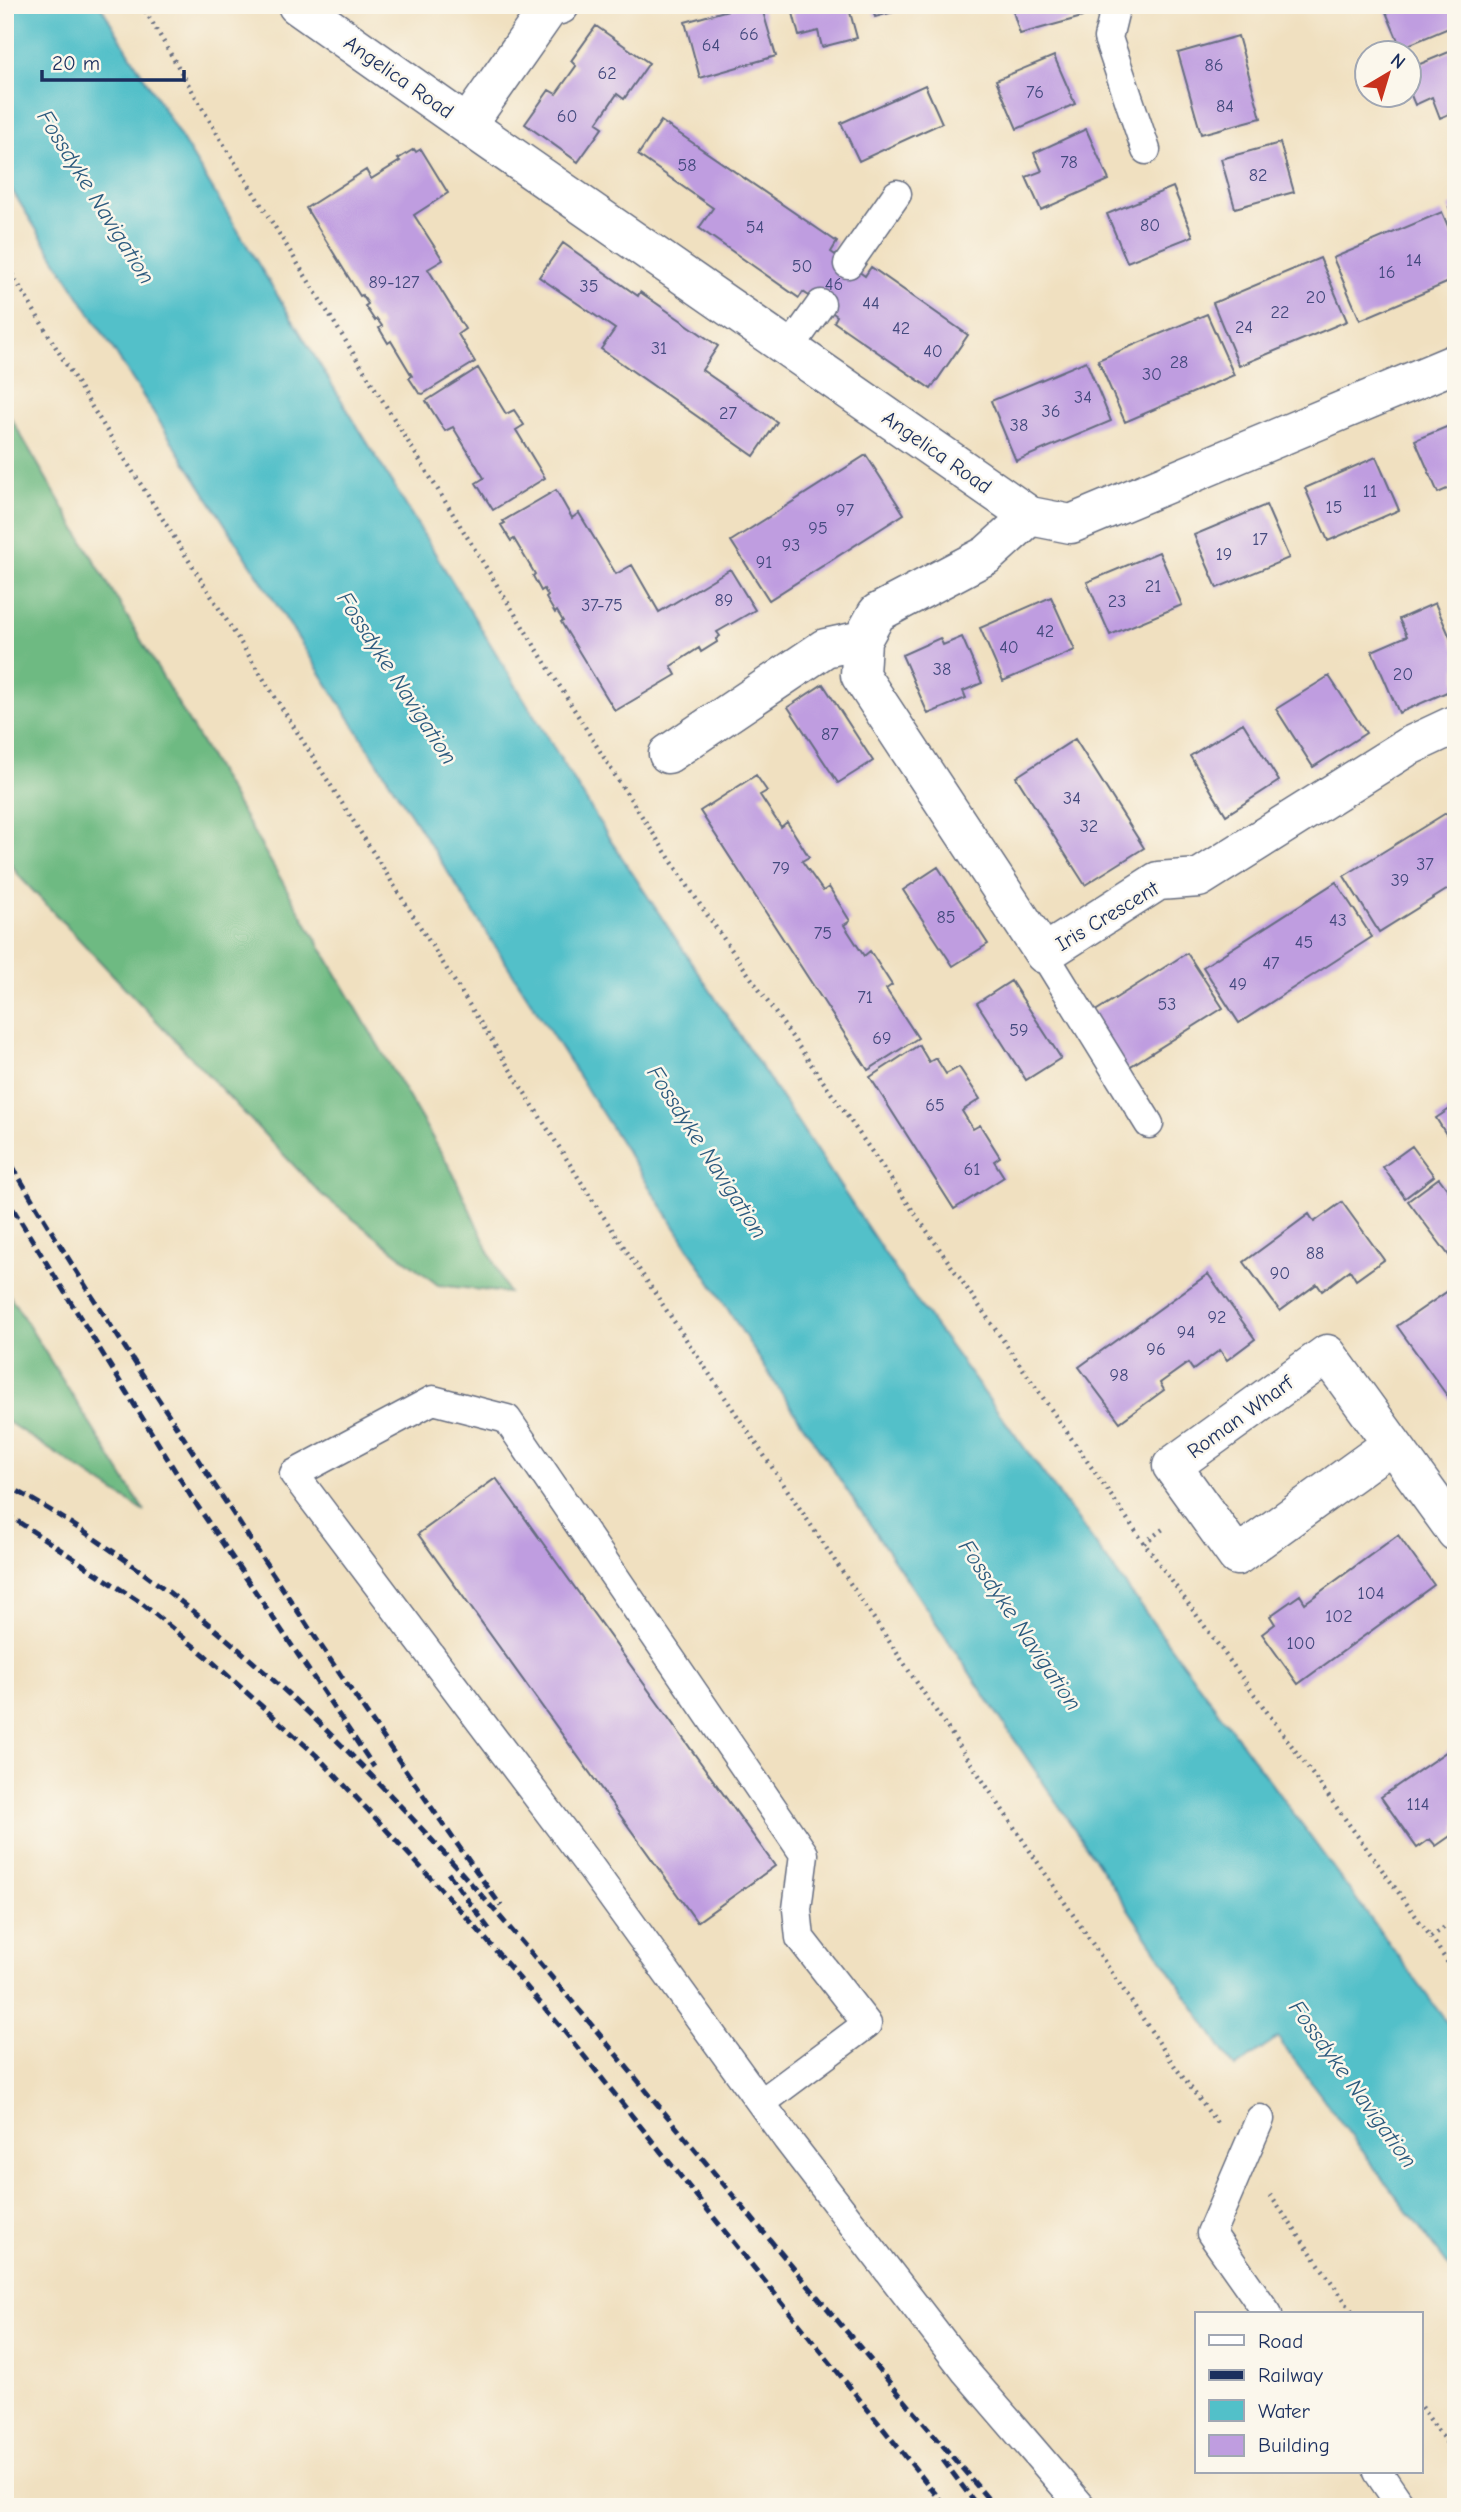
<svg xmlns="http://www.w3.org/2000/svg" width="1461" height="2512" viewBox="0 0 1461 2512" font-family="'Comic Neue',sans-serif">
	<style>
		.forest { fill: #6eba82; stroke: #447470; stroke-width: 2 }
		.water { fill: #52c0c9; stroke: #367894; stroke-width: 2 }
		.building { fill: #bf9de0 }
		.lines { fill: none; stroke-linecap: round; stroke-linejoin: round }
		.service-casing { stroke: #666d80; stroke-width: 31 }
		.minor-casing { stroke: #666d80; stroke-width: 41 }
		.path { stroke: #666d80; stroke-width: 4.5; stroke-dasharray: 2 5; stroke-linecap: butt }
		.service { stroke: #fff; stroke-width: 28 }
		.minor { stroke: #fff; stroke-width: 38 }
		.rail { stroke: #1b2f5e; stroke-width: 5; stroke-dasharray: 10 5; stroke-linecap: butt }
		.labels { text-anchor: middle; dominant-baseline: central; stroke-width: 5; stroke-linejoin: round; paint-order: stroke }
		.number-label { font-size: 18px; fill: #444a7e }
		.street-label { font-size: 21px; fill: #1b2f5e; stroke: #fbf7ec }
		.water-label { font-size: 23px; font-style: italic; fill: #2c5a7e; stroke: #fbf7ec }
	</style>
	<rect width="100%" height="100%" fill="#fbf7ec"/>
	<filter id="ink" filterUnits="userSpaceOnUse"><feTurbulence type="fractalNoise" baseFrequency=".0143" numOctaves="2"/><feDisplacementMap in="SourceGraphic" scale="14" xChannelSelector="R" yChannelSelector="G"/><feConvolveMatrix kernelMatrix="1 2 1 2 8 2 1 2 1" color-interpolation-filters="sRGB"/></filter>
	<filter id="wash" filterUnits="userSpaceOnUse"><feTurbulence type="fractalNoise" baseFrequency=".00686" numOctaves="4" result="noise"/><feDisplacementMap in="SourceGraphic" scale="28" xChannelSelector="R" yChannelSelector="G"/><feGaussianBlur stdDeviation="1.57" result="paint"/><feColorMatrix in="noise" values="0 0 0 0 0 0 0 0 0 0 0 0 0 0 0 0 0 1.4 0 .05"/><feComposite in="paint" operator="in"/></filter>
	<g filter="url(#wash)">
		<rect width="100%" height="100%" fill="#f0e0c0"/>
		<path class="forest" d="M5 408 453 1173 508 1293 438 1285 321 1194 20 877 5 855Z
			M5 1288 145 1512 5 1420Z"/>
		<path class="water" d="M5 5H100L609 838 913 1296 1456 2035V2276L1278 2038 1235 2068 775 1383 38 232 5 179Z"/>
		<g id="blocks">
			<path class="building" d="M746 5H761L776 56 700 78 685 22Z
				M791 5H848L857 38 822 47 818 31 799 36Z
				M872 5H916V6L875 17Z
				M1011 5H1078L1082 17 1020 34Z
				M1383 5H1450L1456 25 1401 48Z
				M596 26 649 63 624 99 617 94 597 123 603 127 578 162 525 124 549 90 556 94 576 66 571 61Z
				M1238 36 1261 118 1201 134 1178 53Z
				M1456 49V111L1440 118 1432 97 1415 105 1408 88V69Z
				M1054 56 1075 104 1017 129 996 80Z
				M925 85 942 123 859 161 841 123Z
				M661 121 837 242 831 252 865 276 871 267 968 335 931 389 834 322 837 316 821 304 803 292 799 298 699 228 713 208 638 155Z
				M1086 129 1109 180 1041 210 1026 177 1042 171 1034 153Z
				M1280 143 1294 192 1235 208 1221 159Z
				M414 149 416 152 421 149 448 193 414 215 443 260 428 269 465 329 458 334 475 362 423 394 419 393 409 378 412 376 391 341 388 343 379 328 382 326 377 319 375 321 365 306 368 304 362 295 360 296 306 208 366 170 371 179 400 161 398 159Z
				M1173 187 1193 236 1127 262 1107 214Z
				M1456 204V223L1449 207Z
				M1442 212 1456 245V279L1360 320 1333 258Z
				M563 243 638 296 640 292 718 346 702 370 777 422 754 456 601 349 615 329 539 277Z
				M1320 258 1347 321 1239 366 1213 303Z
				M1207 314 1234 375 1125 422 1098 360Z
				M1086 361 1111 421 1016 461 991 401Z
				M478 368 506 414 514 410 524 425 516 430 545 478 493 510 476 483 484 478 453 427 445 431 426 401Z
				M1456 423V485L1438 493 1415 440Z
				M866 455 904 514 769 600 731 541Z
				M1376 457 1399 510 1328 541 1305 488Z
				M556 490 572 518 579 513 616 574 632 565 659 612 730 569 755 610 717 632 720 636 716 639 717 642 701 652 699 648 671 666 676 675 615 711 561 622 563 621 557 611 555 613 546 598 548 596 544 589 541 591 533 576 535 574 514 539 511 541 501 525 505 523 503 521Z
				M1266 505 1289 558 1217 588 1194 535Z
				M1159 552 1182 605 1110 635 1087 582Z
				M1051 597 1075 650 1003 681 980 628Z
				M1435 603 1456 651V688L1399 713 1372 651 1407 636 1399 619Z
				M962 637 982 683 963 691 966 698 928 714 902 655 940 638 943 645Z
				M1329 676 1366 733 1313 767 1276 709Z
				M823 684 873 761 838 783 788 707Z
				M1243 723 1279 781 1226 815 1190 756Z
				M1075 739 1144 848 1085 885 1016 777Z
				M756 775 767 791 760 795 781 827 787 822 809 857 802 861 823 891 829 887 850 921 844 925 864 956 870 951 892 985 886 989 918 1038 868 1070 700 811Z
				M1446 813 1456 829V884L1379 932 1344 876Z
				M938 867 988 944 953 966 903 890Z
				M1336 882 1372 937 1239 1023 1203 967Z
				M1187 953 1223 1008 1121 1072 1086 1017Z
				M1011 981 1061 1058 1026 1080 977 1003Z
				M919 1045 929 1062 936 1058 946 1074 959 1067 980 1099 962 1111 973 1129 980 1125 1000 1157 994 1161 1004 1177 954 1209 870 1077Z
				M1456 1105V1150L1436 1118Z
				M1412 1146 1434 1176 1405 1198 1383 1167Z
				M1439 1178 1456 1201V1265L1408 1201Z
				M1342 1202 1384 1260 1356 1280 1350 1270 1322 1291 1317 1284 1280 1311 1244 1262 1309 1214 1314 1222Z
				M1208 1274 1255 1339 1227 1360 1220 1350 1193 1370 1188 1363 1160 1383 1164 1390 1120 1422 1079 1367Z
				M1448 1291 1456 1302V1408L1397 1326Z
				M496 1478 775 1866 697 1922 418 1534Z
				M1398 1535 1434 1585 1298 1684 1262 1634 1275 1624 1270 1616 1300 1595 1305 1603Z
				M1456 1745V1832L1436 1846 1430 1839 1417 1848 1381 1797Z"/>
		</g>
	</g>
	<g filter="url(#ink)">
		<use href="#blocks" fill-opacity="0" stroke="#666d80" stroke-width="2"/>
		<g class="lines">
			<g class="service-casing">
				<path id="service" d="M1116 5 1108 38 1146 150
					M848 264 897 194
					M789 349 821 304
					M1044 954 1149 1124
					M761 2103 867 2024 800 1938 797 1909 804 1854 507 1419 433 1400 294 1474 591 1868 787 2139 966 2372 1082 2507
					M1260 2119 1211 2233 1268 2314
					M1378 2472 1402 2507"/>
			</g>
			<g class="minor-casing">
				<path id="minor" d="M297 5 467 125
					M560 5 549 8 467 125 1030 516 1071 524 1456 363
					M1030 516 987 555 877 613 862 640 860 675 1044 954 1158 881 1199 878 1407 747 1456 724
					M668 754 825 648 862 640
					M1392 1444 1237 1556 1172 1466 1327 1354 1456 1532"/>
			</g>
			<path class="path" d="M142 5 221 140 616 777 701 906 1144 1543 1431 1937 1456 1975
				M5 262 85 396 595 1204 1176 2068 1217 2123
				M1144 1543 1163 1529
				M1431 1937 1456 1919
				M1270 2195 1354 2314
				M1421 2407 1456 2456"/>
			<use href="#service" class="service"/>
			<use href="#minor" class="minor"/>
			<path class="rail" d="M5 1153C63 1254 128 1352 191 1449 291 1603 394 1756 501 1906
				M5 1196 192 1498 374 1767
				M5 1484C263 1627 454 1859 639 2082 757 2225 875 2366 995 2507
				M5 1513 140 1602 206 1656 316 1755 368 1810 472 1923 560 2026 946 2507
				M448 1873 492 1933
				M943 2460 978 2507"/>
		</g>
	</g>
	<g class="labels">
		<g class="number-label">
			<text x="749" y="34">66</text>
			<text x="711" y="45">64</text>
			<text x="1214" y="65">86</text>
			<text x="607" y="73">62</text>
			<text x="1035" y="92">76</text>
			<text x="1225" y="106">84</text>
			<text x="567" y="116">60</text>
			<text x="1069" y="162">78</text>
			<text x="687" y="165">58</text>
			<text x="1258" y="175">82</text>
			<text x="1150" y="225">80</text>
			<text x="755" y="227">54</text>
			<text x="1414" y="260">14</text>
			<text x="802" y="266">50</text>
			<text x="1387" y="272">16</text>
			<text x="394" y="282">89-127</text>
			<text x="834" y="284">46</text>
			<text x="589" y="286">35</text>
			<text x="1316" y="297">20</text>
			<text x="871" y="303">44</text>
			<text x="1280" y="312">22</text>
			<text x="1244" y="327">24</text>
			<text x="901" y="328">42</text>
			<text x="659" y="348">31</text>
			<text x="933" y="351">40</text>
			<text x="1179" y="362">28</text>
			<text x="1152" y="374">30</text>
			<text x="1083" y="397">34</text>
			<text x="1051" y="411">36</text>
			<text x="728" y="413">27</text>
			<text x="1019" y="425">38</text>
			<text x="1370" y="491">11</text>
			<text x="1334" y="507">15</text>
			<text x="845" y="510">97</text>
			<text x="818" y="528">95</text>
			<text x="1260" y="539">17</text>
			<text x="791" y="545">93</text>
			<text x="1224" y="554">19</text>
			<text x="764" y="562">91</text>
			<text x="1153" y="586">21</text>
			<text x="724" y="600">89</text>
			<text x="1117" y="601">23</text>
			<text x="602" y="605">37-75</text>
			<text x="1045" y="631">42</text>
			<text x="1009" y="647">40</text>
			<text x="942" y="669">38</text>
			<text x="1403" y="674">20</text>
			<text x="830" y="734">87</text>
			<text x="1072" y="798">34</text>
			<text x="1089" y="826">32</text>
			<text x="1425" y="864">37</text>
			<text x="781" y="868">79</text>
			<text x="1400" y="880">39</text>
			<text x="946" y="917">85</text>
			<text x="1338" y="920">43</text>
			<text x="823" y="933">75</text>
			<text x="1304" y="942">45</text>
			<text x="1271" y="963">47</text>
			<text x="1238" y="984">49</text>
			<text x="865" y="997">71</text>
			<text x="1167" y="1004">53</text>
			<text x="1019" y="1030">59</text>
			<text x="882" y="1038">69</text>
			<text x="935" y="1105">65</text>
			<text x="972" y="1169">61</text>
			<text x="1315" y="1253">88</text>
			<text x="1280" y="1273">90</text>
			<text x="1217" y="1317">92</text>
			<text x="1186" y="1332">94</text>
			<text x="1156" y="1349">96</text>
			<text x="1119" y="1375">98</text>
			<text x="1371" y="1593">104</text>
			<text x="1339" y="1616">102</text>
			<text x="1301" y="1643">100</text>
			<text x="1418" y="1804">114</text>
		</g>
		<g class="street-label">
			<text transform="translate(399 77) rotate(35)">Angelica Road</text>
			<text transform="translate(937 452) rotate(35)">Angelica Road</text>
			<text transform="translate(1107 916) rotate(-31)">Iris Crescent</text>
			<text transform="translate(1240 1417) rotate(-36)">Roman Wharf</text>
		</g>
		<g class="water-label">
			<text transform="translate(96 197) rotate(58)">Fossdyke Navigation</text>
			<text transform="translate(397 678) rotate(57)">Fossdyke Navigation</text>
			<text transform="translate(707 1152) rotate(57)">Fossdyke Navigation</text>
			<text transform="translate(1020 1625) rotate(56)">Fossdyke Navigation</text>
			<text transform="translate(1353 2084) rotate(54)">Fossdyke Navigation</text>
		</g>
	</g>
	<rect width="1461" height="2512" fill="none" stroke="#fbf7ec" stroke-width="28"/>
	<rect x="1195" y="2312" width="228" height="161" fill="#fbf7ec" stroke="#a1a7b3" stroke-width="2"/>
	<rect x="1209" y="2335" width="35" height="10" fill="#ffffff" stroke="#a1a7b3" stroke-width="2"/>
	<text x="1258" y="2348" font-size="21" fill="#1b2f5e">Road</text>
	<rect x="1209" y="2370" width="35" height="10" fill="#1b2f5e" stroke="#a1a7b3" stroke-width="2"/>
	<text x="1258" y="2382" font-size="21" fill="#1b2f5e">Railway</text>
	<rect x="1209" y="2400" width="35" height="21" fill="#52c0c9" stroke="#a1a7b3" stroke-width="2"/>
	<text x="1258" y="2418" font-size="21" fill="#1b2f5e">Water</text>
	<rect x="1209" y="2435" width="35" height="21" fill="#bf9de0" stroke="#a1a7b3" stroke-width="2"/>
	<text x="1258" y="2452" font-size="21" fill="#1b2f5e">Building</text>
	<g transform="translate(1388 74) rotate(38)"><circle r="33" fill="#fbf7ec" stroke="#a1a7b3" stroke-width="2"/>
	<path d="M0-5L12 26L0 18L-12 26Z" fill="#c8321e"/>
	<text y="-10" font-size="19" font-weight="bold" text-anchor="middle" fill="#1b2f5e">N</text>
	</g>
	<path d="M42 70v10h142v-10" fill="none" stroke="#1b2f5e" stroke-width="3.5"/>
	<text x="52" y="70" font-size="21" fill="#1b2f5e" stroke="#fbf7ec" stroke-width="5" paint-order="stroke">20 m</text>
</svg>
